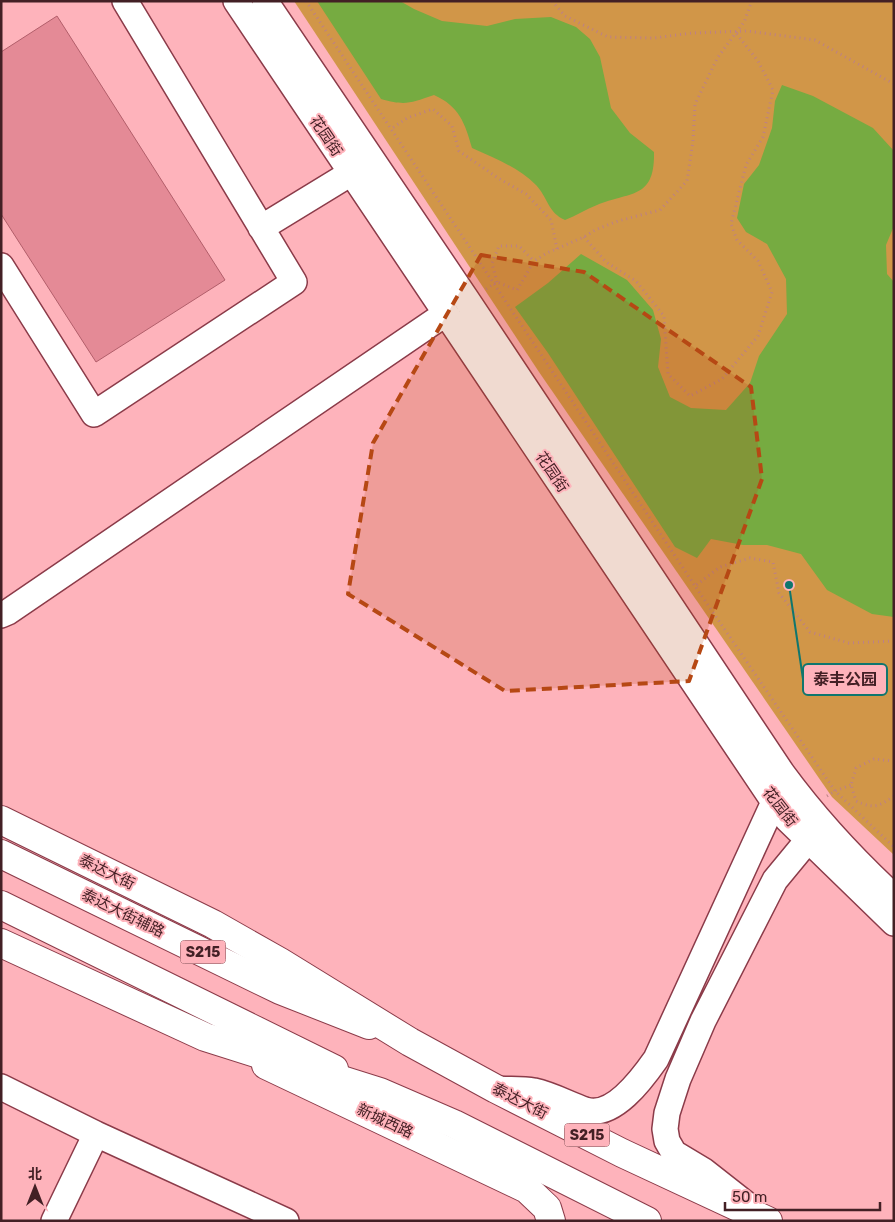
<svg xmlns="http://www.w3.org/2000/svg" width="895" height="1222" viewBox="0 0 895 1222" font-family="Rubik,'Noto Sans SC',sans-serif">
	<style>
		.green { fill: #d19648 }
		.water { fill: #76ab41 }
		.building { fill: #e48a96; stroke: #b25e6a }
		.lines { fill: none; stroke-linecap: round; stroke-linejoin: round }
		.minor-casing { stroke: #8b3b49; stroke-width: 28 }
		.major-casing { stroke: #8b3b49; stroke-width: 30 }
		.highway-casing { stroke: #8b3b49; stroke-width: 30 }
		.path { stroke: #bd8087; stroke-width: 3; stroke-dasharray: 1 4; stroke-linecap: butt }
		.minor { stroke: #fff; stroke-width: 25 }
		.major { stroke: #fff; stroke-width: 28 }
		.highway { stroke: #fff; stroke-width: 28 }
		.marked { fill: #b64814; fill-opacity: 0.2; stroke: #b64814; stroke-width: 4; stroke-dasharray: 10 6; stroke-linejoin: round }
		.labels { text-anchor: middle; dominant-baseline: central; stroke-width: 4; stroke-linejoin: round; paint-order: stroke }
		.shield { fill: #feb3bb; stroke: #7b4c52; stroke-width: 1 }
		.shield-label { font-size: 14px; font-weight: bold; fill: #432025 }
		.street-label { font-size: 15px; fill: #432025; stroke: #feb3bb }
		.leader { fill: none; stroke: #0f766e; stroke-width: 2 }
		.callout-dot { fill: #0f766e; stroke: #feb3bb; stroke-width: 2 }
		.callout { fill: #feb3bb; stroke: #0f766e; stroke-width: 2 }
		.callout-label { font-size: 16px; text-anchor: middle; font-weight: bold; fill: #432025 }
	</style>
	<rect width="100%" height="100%" fill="#feb3bb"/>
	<path class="green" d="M294 1H894V855L832 797 539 372Z"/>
	<path class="water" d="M317 1H400L414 9 442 21 487 26 515 19 551 17 576 27 590 39 600 57 611 108 630 133 654 152C655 200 630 191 597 205 586 209 576 216 565 220 548 213 547 196 536 185 518 167 494 158 472 148 465 123 459 106 434 95 410 103 406 106 381 99Z
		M782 85 813 96 873 128 894 151V226L886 245 887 274 894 282V617L872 614 827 590 801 554 767 545H743L711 539 697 558 675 547 548 353 515 307 548 283 581 254 627 280 653 310 661 339 658 367 670 397 691 408 726 410 750 383 759 356 787 314 786 279 767 244 746 232 737 218 744 184 759 165 772 128 775 101Z"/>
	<path class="building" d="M57 16 225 280 96 362 1 214V52Z"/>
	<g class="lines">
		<g class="minor-casing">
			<path id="minor" d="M236 1 774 802 787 819 894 923
				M265 1 467 300 782 773C815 818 853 859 894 897
				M261 228 351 173
				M1 266 94 414 294 282 125 1
				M1 615 8 612 445 314
				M1 1087 96 1134 286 1221
				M496 1089C508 1090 522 1089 534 1091 552 1095 568 1104 585 1110 613 1119 642 1079 656 1059L774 802
				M746 1204 704 1171 674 1153 667 1141 665 1129 667 1113 678 1079 703 1021 775 880 808 840
				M54 1221 96 1134"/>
		</g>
		<g class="major-casing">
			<path id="major" d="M1 854 280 990 369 1025
				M1 905 334 1069
				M266 1065 527 1189 547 1208 551 1221"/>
		</g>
		<g class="highway-casing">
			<path id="highway" d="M1 820 213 924 280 962 410 1042 496 1089 622 1153 768 1221
				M1 943 205 1037 380 1092 454 1124 647 1221"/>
		</g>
		<path class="path" d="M306 1 391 129
			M552 1 565 16 608 37 654 38 692 33 747 31 815 40 894 84
			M584 237 606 262 636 281 664 316 668 374 690 396 722 379 758 336 772 292 758 261 737 240 731 224 746 165 763 137 773 90 758 61 736 33
			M557 249 551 220 526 194 498 178 459 151 452 126 433 109 407 118 391 129 695 586
			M497 282 492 263 499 246H519L534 261
			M486 289 497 282 517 290 534 261 547 253 584 237 595 230 618 221 660 210 687 181 693 141 695 104 718 57 744 22 752 1
			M894 641 849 643 810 632 779 593 773 562 750 558 720 567 695 586 835 791 894 847
			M894 761 874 759 856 768 851 785 856 801C874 809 878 807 894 796
			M827 796 835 791 851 785"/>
		<use href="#minor" class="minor"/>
		<use href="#major" class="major"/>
		<use href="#highway" class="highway"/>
	</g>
	<path class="marked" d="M481 255 584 272 751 387 762 479 689 681 505 691 348 594 373 443Z"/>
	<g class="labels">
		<g class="shield">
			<rect x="180.5" y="940.5" width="45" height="23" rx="4"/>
			<rect x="564.5" y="1123.5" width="45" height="23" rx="4"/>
		</g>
		<g class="shield-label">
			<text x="203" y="952">S215</text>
			<text x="587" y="1135">S215</text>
		</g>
		<g class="street-label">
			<text transform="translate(326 136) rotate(56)">花园街</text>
			<text transform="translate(552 472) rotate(56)">花园街</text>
			<text transform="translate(780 807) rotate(52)">花园街</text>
			<text transform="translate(107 872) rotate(26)">泰达大街</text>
			<text transform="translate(123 913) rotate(26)">泰达大街辅路</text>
			<text transform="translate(520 1101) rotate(27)">泰达大街</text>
			<text transform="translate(385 1121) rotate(25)">新城西路</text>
		</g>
	</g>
	<path class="leader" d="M789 585L803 679"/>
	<circle class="callout-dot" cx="789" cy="585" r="5"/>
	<rect class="callout" x="803" y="664" width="84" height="31" rx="5"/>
	<g class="callout-label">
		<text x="845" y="685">泰丰公园</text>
	</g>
	<rect width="895" height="1222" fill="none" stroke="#432025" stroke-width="5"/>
	<g transform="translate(35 1187)" stroke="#feb3bb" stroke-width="4" paint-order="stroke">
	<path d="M0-4L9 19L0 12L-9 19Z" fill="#432025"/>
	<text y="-8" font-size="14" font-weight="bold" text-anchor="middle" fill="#432025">北</text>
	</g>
	<path d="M725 1202v8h155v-8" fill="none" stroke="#432025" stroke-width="2.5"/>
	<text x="732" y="1202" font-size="15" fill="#432025" stroke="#feb3bb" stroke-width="4" paint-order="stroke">50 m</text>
</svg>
